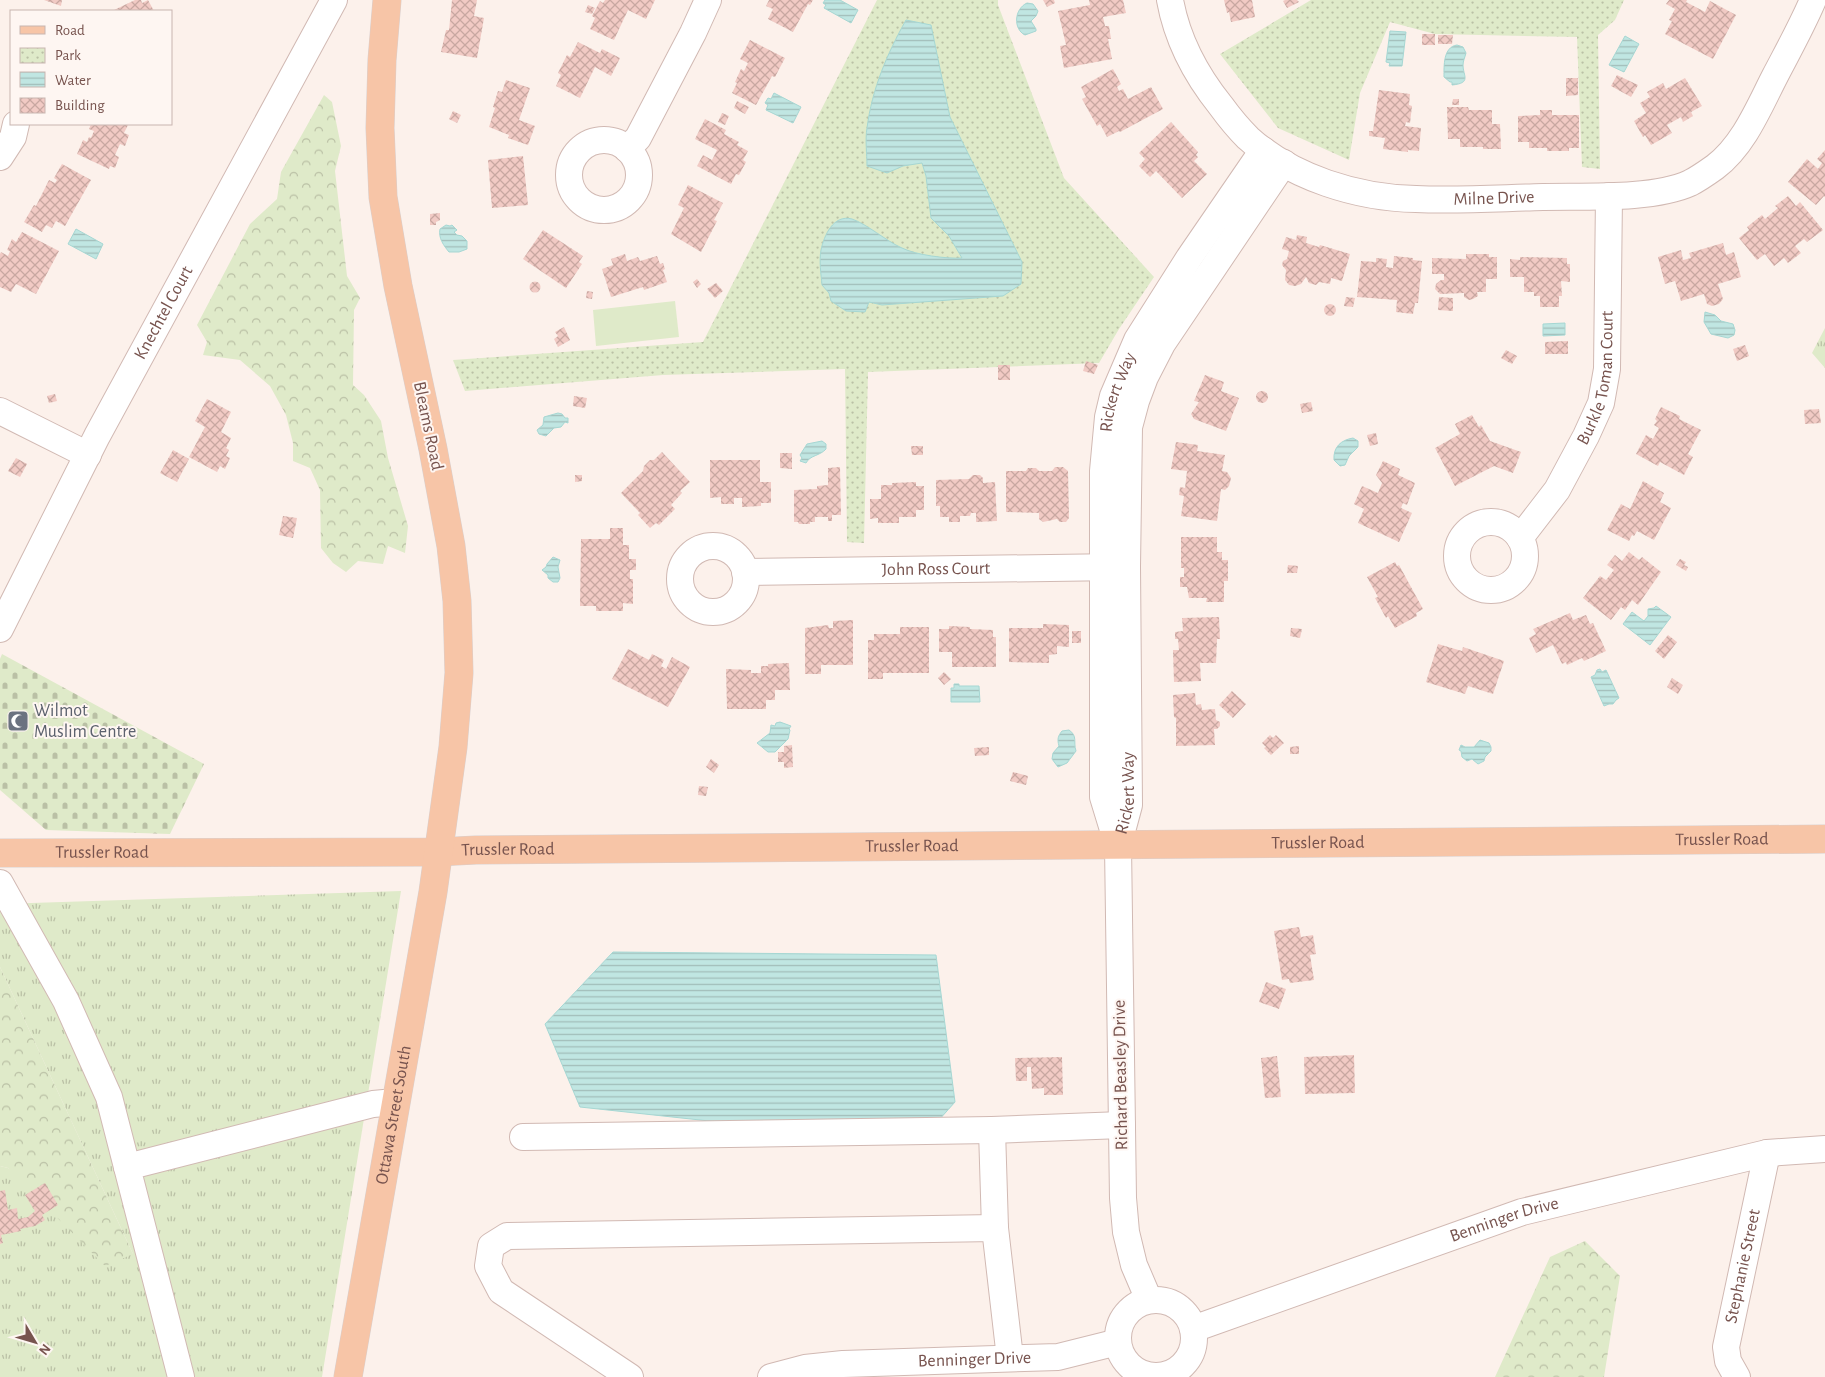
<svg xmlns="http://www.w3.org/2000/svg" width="1825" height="1377" viewBox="0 0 1825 1377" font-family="'Alegreya Sans',sans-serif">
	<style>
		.grass { fill: url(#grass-tufts) }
		.forest { fill: url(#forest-crowns) }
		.cemetery { fill: url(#cemetery-stones) }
		.park { fill: url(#park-dots) }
		.pitch { fill: #dfeac9 }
		.water { fill: url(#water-rules); stroke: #a6d7d3 }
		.building { fill: url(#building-cross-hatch) }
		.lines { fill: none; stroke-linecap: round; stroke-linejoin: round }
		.minor-casing { stroke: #d1b9b3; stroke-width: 28 }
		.major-casing { stroke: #d9cfcd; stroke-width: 29 }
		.minor { stroke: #fff; stroke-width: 26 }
		.major { stroke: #f7c5a7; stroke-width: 28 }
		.labels { text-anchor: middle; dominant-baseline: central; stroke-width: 4; stroke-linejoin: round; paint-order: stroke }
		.street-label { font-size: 18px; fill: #77534e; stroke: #fef6f2 }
		.worship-label { font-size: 18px; fill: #5b616d; stroke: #fef6f2; text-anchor: start }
	</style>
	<defs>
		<pattern id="grass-tufts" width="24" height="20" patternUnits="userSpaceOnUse" patternTransform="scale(1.25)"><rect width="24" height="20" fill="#dfeac9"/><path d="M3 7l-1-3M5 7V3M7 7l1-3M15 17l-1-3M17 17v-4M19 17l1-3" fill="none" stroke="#bac0a5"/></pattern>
		<pattern id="forest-crowns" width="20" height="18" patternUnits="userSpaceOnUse" patternTransform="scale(1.25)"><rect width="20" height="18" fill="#dfeac9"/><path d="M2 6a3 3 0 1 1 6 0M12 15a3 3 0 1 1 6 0" fill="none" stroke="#bac0a5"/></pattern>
		<pattern id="cemetery-stones" width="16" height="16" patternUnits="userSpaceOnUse" patternTransform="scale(1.25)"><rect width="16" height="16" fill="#dfeac9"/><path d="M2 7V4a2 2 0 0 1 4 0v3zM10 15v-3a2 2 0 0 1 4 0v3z" fill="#bac0a5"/></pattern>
		<pattern id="park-dots" width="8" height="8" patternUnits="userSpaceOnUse" patternTransform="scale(1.25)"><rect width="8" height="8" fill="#dfeac9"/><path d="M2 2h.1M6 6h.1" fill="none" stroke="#bac0a5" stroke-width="1.8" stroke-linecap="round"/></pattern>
		<pattern id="water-rules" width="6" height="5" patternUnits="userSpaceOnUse" patternTransform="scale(1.25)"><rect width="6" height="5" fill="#c0e6e2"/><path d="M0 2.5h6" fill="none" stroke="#a1bdb9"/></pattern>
		<pattern id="building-cross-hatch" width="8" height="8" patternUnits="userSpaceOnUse" patternTransform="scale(1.25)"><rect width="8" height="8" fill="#f1cac4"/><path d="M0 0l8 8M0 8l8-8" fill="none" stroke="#c8a7a1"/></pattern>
	</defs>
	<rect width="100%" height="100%" fill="#fcf1eb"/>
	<path class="grass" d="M1825 328V368L1812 353Z
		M401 891 322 1377H0V1166L8 1168 133 1254 0 967V904Z"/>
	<path class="forest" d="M324 95 332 102 341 146 335 171 347 276 360 298 354 310 353 385 364 395 381 421 388 458 408 526 405 553 388 546 383 564 358 561 346 572 333 563 321 548 320 490 310 468 293 461V443L286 415 270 386 240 360 203 355 207 342 197 325 250 224 277 199 281 172Z
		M0 967 133 1254 105 1266 8 1168 0 1166Z
		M1585 1241 1620 1276 1604 1377H1495L1550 1257Z"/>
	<path class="cemetery" d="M2 654 204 764 170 834 46 830 0 790V659Z"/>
	<path class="park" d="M877 0H998V5L1064 178 1154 277 1119 329 1099 363 868 372 864 543 847 542 845 369 663 375 465 391 453 360 703 342Z
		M1311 0H1624L1615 20 1598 35 1600 169 1582 167 1577 37 1435 34 1390 22 1360 93 1349 160 1278 128 1220 54Z"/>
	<path class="pitch" d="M675 301 679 337 596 346 593 310Z"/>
	<path class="water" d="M825 0H840L858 10 851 23 824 8 826 5 823 3Z
		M1027 3 1033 4 1038 11 1036 16 1031 21 1036 29V31L1025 35C1013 29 1014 9 1027 3Z
		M906 20 931 25 950 117 1022 262 1021 284 1003 296 882 305 869 302 865 312 846 311 831 301 829 293 822 285C821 274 819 261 821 250 824 236 833 214 852 219 867 224 886 241 902 248 916 255 947 259 962 258L949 236 931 218 926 176 922 163 903 166 887 173 867 166C867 154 865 140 867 128 872 89 887 54 906 20Z
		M1390 31 1406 32 1402 66H1389L1390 63 1386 62Z
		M1625 36 1639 44 1624 72 1609 65Z
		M1457 45 1463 47 1466 53C1465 57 1463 61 1463 65 1463 76 1472 83 1452 85V82H1450L1444 77C1444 66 1443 47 1457 45Z
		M774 93 801 107 793 123 766 110 768 105 765 103 768 98 771 99Z
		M446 225 450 226 452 225 457 230 454 232 457 235 462 236 467 241V249L459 252H449C444 246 438 238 440 229Z
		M76 229 103 244 96 259 68 244Z
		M1705 312 1715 315 1721 321 1733 324 1735 330 1734 335 1728 338 1711 334 1704 322Z
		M1565 323V335L1543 336V324Z
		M558 413 562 414 565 418H568V423L565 422 561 427 554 428 546 436 539 434 537 430 543 425 544 417Z
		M1353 438 1358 441V447L1349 456 1345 465 1340 466 1334 460C1333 447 1341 440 1353 438Z
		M822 441 826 444V449C820 456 810 455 806 463L800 461 802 458 800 455 807 444Z
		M553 557 560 560 558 567 560 578 558 582H553L548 578V575L542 570 546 567 547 564Z
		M1656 606 1671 617 1650 645 1623 624 1632 612 1644 621 1648 616V609L1654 608Z
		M1600 669 1602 672 1606 670 1619 698 1616 700 1613 704H1609L1604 706 1591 677 1595 675 1597 670Z
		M954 684H959V686H979L980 702H951V688H954Z
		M780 722 791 726 789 729 790 730 788 739 775 752H768L757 743 770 733 771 725 775 726 776 723Z
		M1069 730C1078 736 1073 742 1076 751L1067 763 1058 767 1052 759 1053 753 1059 746C1057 739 1058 736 1062 731Z
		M1480 740 1489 743 1491 747V751L1485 757 1484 761 1478 764 1472 759 1467 761 1462 757 1461 751 1459 750 1461 745 1465 747H1474Z
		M613 952 936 955 955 1102 938 1121 820 1133 580 1107 545 1024Z"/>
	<path class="building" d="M44 0H62L61 6Z
		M135 0H141L142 3 148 0 154 11H115L114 10Z
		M452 0H477L474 16 484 18 477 58 441 52 446 30H449Z
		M605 0H655L646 19 628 10 614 40 590 29 595 18 592 16 600 1 603 3Z
		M769 0H813L810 5 808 4 793 32 768 19 773 9 766 6Z
		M1043 0H1054L1055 3 1047 7Z
		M1089 0H1123L1126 13 1103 17 1105 26H1109L1111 39H1108L1112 59 1064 68 1060 46 1066 45 1058 11 1090 5Z
		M1224 0H1252L1255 17 1231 22 1229 12 1227 13Z
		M1285 0H1297L1299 2 1287 8 1283 1Z
		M1669 0H1687L1686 2 1705 12 1710 1 1736 15 1713 59 1665 34 1672 21 1669 20 1675 9 1666 4Z
		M588 5 595 8 592 14 585 12Z
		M1422 34H1435V45H1422Z
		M1438 35H1453L1452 44H1438Z
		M750 40 785 58 775 77 772 76 756 105 732 93 737 83 735 82 741 69 744 71 748 63 740 59Z
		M578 42 600 53 602 49 620 58 611 76 595 67 580 98 556 86 561 75 558 73 567 55 570 57Z
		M1113 69 1121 84 1117 87 1119 91 1123 89 1128 99 1151 87 1163 109 1120 132 1119 131 1107 137 1100 124 1097 126 1082 99 1086 97 1081 87Z
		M1617 75 1638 85 1631 97 1611 86Z
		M1566 78H1578V95L1566 96Z
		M1685 78 1702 106 1691 112 1693 116 1683 122 1681 117 1667 125 1672 133 1651 145 1645 135 1643 137 1634 121 1646 113 1640 103 1650 97 1647 92 1663 83 1666 89Z
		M506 80 530 88 519 120 535 126 528 145 508 138 509 135 489 127 495 108 493 107 498 91 502 92Z
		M1379 90 1410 94 1409 105 1412 106 1410 123 1406 122 1405 126 1421 128 1419 151 1408 150V152L1383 149 1385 138 1369 136V131H1373Z
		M1453 99H1459V105H1452Z
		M737 101 749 107 745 114 734 108Z
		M1447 107H1468L1469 110H1492V124H1500L1501 149H1483V147H1460V139H1448Z
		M1540 110H1552V115H1579V148H1569V151H1547V148H1529V142H1518V116L1540 115Z
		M453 111 461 115 457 123 449 119Z
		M722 113 729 116 725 125 718 122Z
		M705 119 726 130 724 134 739 142 737 145 748 151 743 160 746 162 739 175 736 174 731 184 697 166 703 155 712 160 717 150 695 139Z
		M1171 122 1198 152 1196 155 1198 157 1194 161 1207 174 1182 198 1156 171 1150 177 1139 166 1145 159 1139 153Z
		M91 124H124L128 125 124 133 129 135 125 146 120 144 115 155 119 157 115 168 110 166 109 169 77 154 83 140 87 142 89 137 91 138 94 131 89 129Z
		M1825 150V197L1824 196 1816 205 1788 182 1807 159 1818 169 1822 163 1817 159Z
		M523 156 528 205 492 208 488 160Z
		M62 164 91 180 65 226 56 221 52 228 46 225 42 232 24 222 34 205 36 206 49 180 55 183 57 180 54 178Z
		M688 185 723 203 714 220 717 221 701 252 671 234 684 208 678 205Z
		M1788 196 1796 206 1800 202 1823 230 1807 242 1804 239 1795 246 1801 253 1788 263 1784 258 1774 266 1765 254 1757 260 1739 238 1749 230 1747 227 1762 215 1765 219 1778 208 1775 206Z
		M440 213V220L436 222V225H430V214Z
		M543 230 583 256 579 262 582 264 566 288 523 259Z
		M22 232 59 251 36 294 16 284 11 292 0 287V254L1 252 8 256 10 251 7 250 12 239 16 242Z
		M1297 235 1307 237 1306 243 1319 247 1320 245 1350 254 1342 281 1331 278 1330 284 1319 282 1316 285 1309 283 1306 277 1301 284 1295 286 1289 285 1285 280 1286 270 1282 265 1283 261 1287 259 1289 251 1282 249 1286 237 1296 240Z
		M1723 243 1726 255 1734 252 1741 277 1718 284 1723 299 1719 304 1712 306 1707 304 1704 294 1681 301 1675 281 1665 284 1658 257 1681 250 1683 260 1691 258 1689 253Z
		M625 254 627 261 638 257 640 261 657 256 660 264 663 263 665 269 663 270 667 282 644 290 643 287 611 297 602 269 613 265 611 259Z
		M1466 254H1489V257H1497V279H1486V292H1477L1478 296 1473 299 1469 300 1464 297V293L1440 294 1435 289 1436 284 1441 280H1444V274H1432V258L1466 259Z
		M1394 256 1413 258V260L1422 261 1418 303H1415L1413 314 1396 312 1397 300 1357 297 1361 261 1376 262V258L1387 259 1386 267 1393 268Z
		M1520 257 1567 258V264H1570V282L1561 281 1562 296H1559V307H1540V296H1534V292H1524V277H1510V259L1520 260Z
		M697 279 701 284 697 288 693 282Z
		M529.5 287a5.5 5.5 0 1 1 11 0a5.5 5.5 0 1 1-11 0Z
		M716 283 723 291 715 298 707 289Z
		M587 291 593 292 592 299 586 298Z
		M1346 297 1355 298 1353 307 1344 306Z
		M1439 297 1453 298V311L1438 310Z
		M1324 310a6 6 0 1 1 12 0a6 6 0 1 1-12 0Z
		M564 327 570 340 558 347 554 339 558 336 555 332Z
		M1568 341V354H1545V342Z
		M1745 345 1749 356 1737 361 1733 349Z
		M1506 350 1517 356 1512 364 1501 358Z
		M1086 361 1098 365 1094 374 1083 371Z
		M998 365H1010V380H998Z
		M1205 375 1224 382 1221 391 1239 398 1226 431 1194 419 1191 414 1199 402 1194 401Z
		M1256 397a6 6 0 1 1 12 0a6 6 0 1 1-12 0Z
		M55 394 57 401 49 403 47 396Z
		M574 396 587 398 585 408 573 406Z
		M207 399 231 412 221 432 231 438 226 448 229 450 226 456 230 458 225 469 220 466 217 472 189 457 205 427 195 421Z
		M1311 402 1313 411 1302 413 1300 404Z
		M1661 407 1680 416 1679 419 1701 430 1688 454 1693 457 1684 475 1660 462 1658 466 1636 454 1646 435 1653 439 1659 428 1654 425 1657 421 1655 419Z
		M1819 409 1821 423 1805 424 1804 410Z
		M1472 415 1479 427 1481 425 1490 441 1521 452 1513 473 1494 466 1455 486 1435 448 1460 434 1455 424Z
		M1376 433 1378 444 1370 446 1367 435Z
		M1176 442 1198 445 1197 451 1225 455 1222 471 1227 472 1231 478 1229 486 1225 490 1221 489 1217 521 1181 516 1184 496 1179 495 1180 487 1185 488 1187 471 1171 469Z
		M911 446H923V455H912Z
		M173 450 189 459 177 482 160 473Z
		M662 452 690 482 680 491 682 493 671 505 675 509 659 525 656 523 650 528 638 515 640 513 621 493 643 471 644 466 650 460H654Z
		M780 453H792V469L780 468Z
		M16 458 27 464 20 477 8 471Z
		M710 460H760V482H771V503H761V506L742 507V498H734V504H721V497L710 498Z
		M1383 461 1400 469 1398 475 1415 483 1407 505 1403 503 1401 508 1412 513 1399 542 1358 523 1364 509 1354 504 1362 486 1378 493 1382 483 1376 475Z
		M840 467 841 515H832V521H828V517H815V522H810V524H799L798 522H794V490L817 489V486L828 485V468Z
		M1055 467H1063L1068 471 1069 518 1066 522H1060L1057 519 1043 522 1039 519V513L1006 512V471H1026L1028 468H1036L1039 471H1052Z
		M575 475H582V481L575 482Z
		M973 475H980L983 478V483L995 482 997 521 976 522V513H971L970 516H960V522H949V517H940V506H936V480L969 479Z
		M1643 481 1664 493 1660 502 1671 508 1654 540 1637 531 1634 536 1632 535 1629 541 1607 530 1621 504 1630 509Z
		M916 482V486H924V510H916V517H899V523H878V518L870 519V499H881V485H892V483Z
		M283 516 297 518 293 538 279 535Z
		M610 528H623V545H629V559H636V570H630V579H633V604L623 603V611H596V606H580L581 539H610Z
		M1181 537H1217V552H1222V560H1228V581H1224V602H1206L1207 598H1189L1187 587H1180V577H1184V568H1181Z
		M1629 552 1639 560 1642 557 1661 572 1638 605 1632 600 1625 610 1621 607 1611 620 1583 598 1600 576 1606 580 1614 570 1607 565 1615 555 1622 561Z
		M1680 559 1686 562 1684 565 1688 567 1686 571 1676 565Z
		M1395 562 1397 566 1399 565 1423 609 1416 613 1417 616 1395 628 1388 616 1386 618 1375 598 1378 597 1367 577Z
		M1288 565 1298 566 1297 573H1287Z
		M1570 613 1573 620 1586 615 1590 624 1593 623 1606 651 1584 661 1582 658 1567 665 1566 662 1562 664 1553 645 1536 653 1529 638 1536 634 1533 629Z
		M1219 617 1220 639H1217L1216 663H1200L1201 681 1174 682 1173 650H1179L1178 639H1175V632L1183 631 1182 618Z
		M853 620V665H821V674H805V628L828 625 829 628H833V621Z
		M1043 624 1069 625V647L1057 646V654L1049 655V663L1009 662V628H1043Z
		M949 626 970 627V629L993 630V637H996V667H952V652H939V629H949Z
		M900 627H929V673H883V679H868V640H874V634H900Z
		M1291 628 1302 629 1300 638 1290 636Z
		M1072 631H1081V643H1072Z
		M1668 635 1677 642 1664 659 1655 651Z
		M1438 644 1462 651 1463 647 1504 661 1493 694 1468 686 1465 694 1426 682Z
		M628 649 649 660 652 654 664 660 661 666 666 669 672 657 690 667 668 707 612 679Z
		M789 663 790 690H775V700H766V709H727L726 669 751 670V673H761V666H768V664Z
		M944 672 951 679 944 685 938 678Z
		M1672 678 1683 685 1678 694 1667 687Z
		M1232 691 1246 704 1233 718 1219 705Z
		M1195 693 1196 705 1201 704 1202 710 1215 709 1216 720 1220 722V726L1217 729H1214L1215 745 1176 746V718L1174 717 1173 695Z
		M1270 735 1273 738 1276 735 1284 743 1271 755 1264 748 1266 747 1262 743Z
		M792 745 793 767 784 768V762H778V752H784V746Z
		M1299 746V754H1290V747Z
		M989 747V755L975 756 974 748Z
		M711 759 719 765 714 773 706 767Z
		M1013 772 1028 776 1026 785 1010 781Z
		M699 786 708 787 706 796 698 795Z
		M1299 927 1301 937 1313 935 1316 954 1310 955 1314 980 1290 983 1289 979 1282 980 1274 931Z
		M1266 982 1286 989 1279 1009 1259 1002Z
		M1354 1055 1355 1093 1305 1094 1304 1057Z
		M1277 1056 1281 1097 1265 1098 1261 1058Z
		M1062 1057 1063 1095H1044V1088L1032 1089 1031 1067H1027V1081H1016L1015 1058Z
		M45 1183 58 1205 42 1215 45 1220 35 1226 20 1229 21 1231 1 1235 3 1243 0 1244V1191L5 1190 8 1210 17 1208 18 1219 28 1217 35 1211 25 1195Z"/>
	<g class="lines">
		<g class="minor-casing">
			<g id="minor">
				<path id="s1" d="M1170 0C1177 39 1196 75 1221 106 1229 117 1238 128 1248 138 1292 178 1358 198 1416 199 1458 201 1501 198 1543 197 1584 196 1653 200 1690 183 1698 179 1708 172 1715 167 1744 145 1759 107 1775 76 1788 51 1802 26 1813 0"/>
				<circle cx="604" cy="175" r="35"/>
				<path d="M627 149 638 138 693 33 708 0"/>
				<path d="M0 157 13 137 16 124"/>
				<path d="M0 411 88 455"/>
				<circle cx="1491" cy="556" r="34"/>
				<path id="s2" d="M1520 538 1557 490 1586 436 1601 403 1607 369 1609 196"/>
				<circle cx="713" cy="579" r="33"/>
				<path id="s3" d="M745 572 1119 567"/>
				<path id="s4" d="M0 629 97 436 334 0"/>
				<path id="s5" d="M1118 846 1129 805 1127 567 1129 427 1136 401 1145 377 1162 344 1284 163"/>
				<path d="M0 883 66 1001 109 1097 127 1167"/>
				<path d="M523 1137 992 1130"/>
				<path d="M995 1228 992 1130 1122 1125"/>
				<path id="s6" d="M1149 1300 1134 1265 1126 1232 1123 1198 1118 846 1103 797V471L1108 417 1113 396 1137 340 1189 258 1263 150"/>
				<circle cx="1156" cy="1338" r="38"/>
				<path id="s7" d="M1193 1329 1522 1212 1767 1153 1825 1149"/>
				<path d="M181 1377 127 1167 373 1104 395 1102"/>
				<path d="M630 1377 501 1291 488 1266 491 1246 507 1236 995 1228 1010 1358"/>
				<path id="s8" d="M771 1377 805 1368 843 1364 1058 1357 1118 1342"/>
				<path id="s9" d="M1737 1377 1728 1361 1726 1347 1767 1153"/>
			</g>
		</g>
		<g class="major-casing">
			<g id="major">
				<path id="s10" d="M0 853 437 852 476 850 1825 839"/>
				<path id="s11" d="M348 1377 433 892 453 747 459 673 457 601 451 546 433 449 398 286 383 197 380 128 382 60 387 0"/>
			</g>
		</g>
		<use href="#minor" class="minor"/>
		<use href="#major" class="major"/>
	</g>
	<defs>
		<g id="mosque-square" transform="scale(1.125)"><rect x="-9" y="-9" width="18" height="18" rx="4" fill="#6b7280" stroke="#fef6f2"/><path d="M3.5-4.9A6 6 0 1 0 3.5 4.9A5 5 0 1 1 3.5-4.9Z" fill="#fff"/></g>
	</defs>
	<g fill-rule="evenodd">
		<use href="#mosque-square" x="18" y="721"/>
	</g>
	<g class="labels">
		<g class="street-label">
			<text stroke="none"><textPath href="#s1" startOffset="421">Milne Drive</textPath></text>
			<text stroke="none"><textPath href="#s4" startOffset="356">Knechtel Court</textPath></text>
			<text stroke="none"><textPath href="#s2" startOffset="182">Burkle Toman Court</textPath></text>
			<text stroke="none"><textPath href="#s6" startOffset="916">Rickert Way</textPath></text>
			<text transform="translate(428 426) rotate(78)">Bleams Road</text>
			<text stroke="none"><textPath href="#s3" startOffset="191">John Ross Court</textPath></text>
			<text stroke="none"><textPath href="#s5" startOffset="54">Rickert Way</textPath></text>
			<text stroke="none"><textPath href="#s10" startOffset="1722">Trussler Road</textPath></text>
			<text stroke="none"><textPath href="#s10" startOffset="1318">Trussler Road</textPath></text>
			<text stroke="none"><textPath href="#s10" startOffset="912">Trussler Road</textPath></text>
			<text stroke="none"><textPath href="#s10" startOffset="508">Trussler Road</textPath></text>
			<text stroke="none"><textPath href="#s10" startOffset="102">Trussler Road</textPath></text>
			<text transform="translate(1121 1075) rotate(-91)">Richard Beasley Drive</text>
			<text stroke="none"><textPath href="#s11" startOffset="266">Ottawa Street South</textPath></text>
			<text stroke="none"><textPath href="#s7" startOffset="330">Benninger Drive</textPath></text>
			<text stroke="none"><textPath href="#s9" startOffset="115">Stephanie Street</textPath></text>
			<text stroke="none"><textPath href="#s8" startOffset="205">Benninger Drive</textPath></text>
		</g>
		<g class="worship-label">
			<text x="34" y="711">Wilmot<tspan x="34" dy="21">Muslim Centre</tspan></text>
		</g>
	</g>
	<rect x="10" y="10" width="162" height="115" fill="#fef6f2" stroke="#c8b5b0"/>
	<rect x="20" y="26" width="25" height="8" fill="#f7c5a7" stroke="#c8b5b0"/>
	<text x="55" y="35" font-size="15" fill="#77534e">Road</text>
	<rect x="20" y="48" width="25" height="15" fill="url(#park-dots)" stroke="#c8b5b0"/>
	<text x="55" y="60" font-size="15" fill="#77534e">Park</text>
	<rect x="20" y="72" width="25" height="15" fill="url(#water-rules)" stroke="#c8b5b0"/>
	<text x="55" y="85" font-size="15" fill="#77534e">Water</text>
	<rect x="20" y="98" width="25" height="15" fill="url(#building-cross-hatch)" stroke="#c8b5b0"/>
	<text x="55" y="110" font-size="15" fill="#77534e">Building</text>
	<g transform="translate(35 1342) rotate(128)" stroke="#fef6f2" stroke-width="4" paint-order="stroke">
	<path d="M0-4L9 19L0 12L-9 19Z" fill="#77534e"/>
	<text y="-8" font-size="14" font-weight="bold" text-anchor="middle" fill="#77534e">N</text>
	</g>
</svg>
